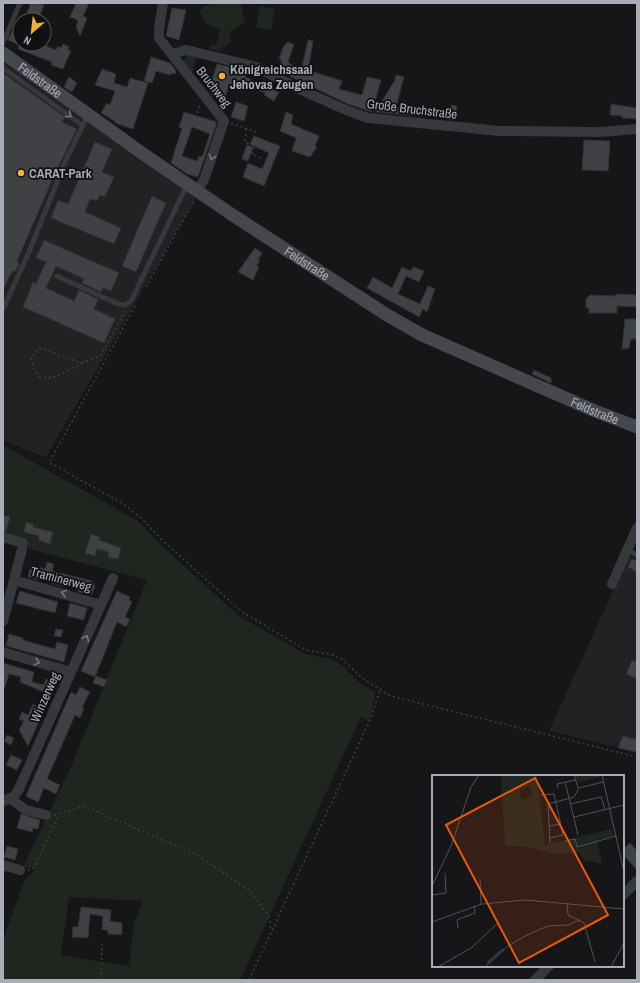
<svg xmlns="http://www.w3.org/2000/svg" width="640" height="983" viewBox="0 0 640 983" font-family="'Archivo Narrow',sans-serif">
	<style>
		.built { fill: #222225 }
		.green { fill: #1e261f; fill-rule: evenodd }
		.building { fill: #404145; stroke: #303034; fill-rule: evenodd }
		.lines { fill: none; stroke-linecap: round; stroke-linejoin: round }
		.path { stroke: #3d3f44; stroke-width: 1.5; stroke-dasharray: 2 3; stroke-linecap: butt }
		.lane { stroke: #37383d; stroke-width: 5 }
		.street { stroke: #37383d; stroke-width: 10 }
		.secondary { stroke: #45474d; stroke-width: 13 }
		.oneway { stroke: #757881 }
		.poi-dot { fill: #f2b134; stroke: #111113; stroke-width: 1.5 }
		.labels { text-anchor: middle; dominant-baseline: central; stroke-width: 3.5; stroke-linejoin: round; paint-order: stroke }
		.poi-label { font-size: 13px; font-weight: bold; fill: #a8adb8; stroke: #111113; text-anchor: start }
		.street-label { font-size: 13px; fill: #a8adb8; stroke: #111113 }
		.inset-river { fill: none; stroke: #2c353c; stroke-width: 2 }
		.inset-road { fill: none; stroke: #505258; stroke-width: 1 }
		.view { fill: #e8590c; fill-opacity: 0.15; stroke: #e8590c; stroke-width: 2 }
		.inset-edge { fill: none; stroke: #a8adb8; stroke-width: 2 }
	</style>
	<rect width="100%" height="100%" fill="#161618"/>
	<path class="built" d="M3 60 196 198 46 457 3 441Z
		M629 556 637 560V752L549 731Z"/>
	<path class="green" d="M211 3H241L245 23 230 32 231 42 221 49 220 51 211 49 209 45H216L220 30 207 24 199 12 204 6 210 5Z
		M260 6 275 9 271 30 256 27Z
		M188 55 197 56 192 74 183 61Z
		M3 445 138 521 162 546 239 616 305 654 332 659 341 664 360 683 375 692 370 720 361 717 240 980H3V939L24 882 36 868 23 867 70 769 147 580 3 542ZM69 897 143 901 134 923 129 966 61 955Z"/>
	<path class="building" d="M31 3 44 5 38 20H24Z
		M76 3H89L83 16 87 18 80 36 76 27 78 20 70 17Z
		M172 8 186 10 179 40 166 36Z
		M13 29 20 31V44H41L56 50 58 46 61 48 63 44 69 47 68 50 71 51 63 69 51 65 52 62 18 49 19 45 8 40Z
		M308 40 313 41 309 64 312 65 311 71 342 81 339 89 362 95 367 77 381 80 372 112 348 104 277 70 282 61 279 59 284 45H286L287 42 294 44 288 62 301 71Z
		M151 57 170 63 176 71 175 74 171 73 170 75 156 71 152 83 144 81Z
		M217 64 246 71 245 77 279 92 274 101 264 95 265 93 243 84 242 87 229 84 225 99 212 95 210 93 213 84 211 83Z
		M102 69 116 74 114 83 127 87 130 78 148 83 133 129 115 123 116 122 101 113 107 103 110 105 115 91 95 85Z
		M3 73 65 117 62 122 77 129 53 178 17 261 19 264 16 271H13L9 277 3 291Z
		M396 75 404 77 396 107 420 110 419 116 375 112 395 80Z
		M69 77 77 83 72 92 64 87Z
		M236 102 248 106 244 121 231 117Z
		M611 104 637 108V119L622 118V116L610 115Z
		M451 105 457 106 455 120 449 119V116L447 115 448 108 451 109Z
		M184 112 217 122 198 177 187 174 171 163 182 128 179 127ZM192 127 210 134 202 157 199 156 197 161 182 156Z
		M286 112 293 115 291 124 319 136 315 146 317 147 310 157 292 151 296 138 280 131Z
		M254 136 280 146 264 186 243 177 248 163 262 169 269 153 250 144Z
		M584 140 610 141 608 171 582 170Z
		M95 142 112 149 102 172 114 177 105 197 100 195 97 201 90 199 85 212 121 228 114 244 51 218 58 200 68 204Z
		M247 145 253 147 248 161 242 159Z
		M152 196 166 203 136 272 122 266Z
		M44 240 119 273 111 291 103 288 101 292 82 283 84 279 56 266 46 288 74 301 79 290 98 299 94 309 115 319 104 343 23 307 33 282 36 284 46 262 36 258Z
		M255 248 262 253 258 260 260 261 256 266 259 267 253 280 238 272Z
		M402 267 411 271 413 267 424 271 419 282 406 276 398 294 420 304 428 286 435 289 427 312 423 309 419 317 367 288 373 277 392 288Z
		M616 294 637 295V307L617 306V313H589V308H586V299L590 295 615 296Z
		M625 319H637V339H631L629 348 622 349Z
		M534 370 551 378V383L532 374Z
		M3 515 10 517 6 531H3Z
		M26 522 33 524V527L53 532 50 544 38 540 39 536 24 532Z
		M91 534 100 537 99 540 121 548 118 559 108 557 109 552 97 549 95 556 85 553Z
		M632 559 637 561V572L628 567Z
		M47 562 54 564 52 571 92 581 95 586 92 594 78 592 79 588 63 584 62 586 51 583 52 579 39 576 38 580 28 577 31 565 45 569Z
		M20 591 58 602 55 613 16 603Z
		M117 591 130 597 129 600 132 602 125 617 130 619 126 627 117 622 95 677 81 671Z
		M70 603 87 608 84 620 67 616Z
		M56 629 63 630 61 637 54 636Z
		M9 634 23 638V640L55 649 57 642 68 645 64 662 6 646Z
		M632 660 637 662V679L626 674Z
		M3 663 34 672 32 682 44 685 46 679 56 683 51 695 20 682 21 677 9 674 5 687H3Z
		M96 676 107 680 104 687 93 683Z
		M80 687 90 692 82 707 84 708 80 718 75 715 47 779 60 785 56 794 44 788 38 802 26 796 71 692 76 695Z
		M33 704 44 710 28 746 19 730 24 721 19 719 22 712 28 715Z
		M7 735 14 738 11 745 4 741Z
		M623 736 637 740V752L618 748Z
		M11 755 22 760 17 770 6 765Z
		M21 814 40 820 38 829 33 828 32 832 17 828Z
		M630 843 637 851V870L623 855V849Z
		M7 846 18 849 15 860 4 857Z
		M81 907 111 910 110 921 122 923V934L120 935 108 934V931L102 929 103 916 90 914 88 938 72 937 73 927H78Z"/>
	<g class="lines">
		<path class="path" d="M197 113 200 104
			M231 123 256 132
			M246 129 245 142 255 146 252 154 261 158
			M146 287 194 201
			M135 306 49 463 63 469 73 476 122 503 141 518 161 539 242 612 306 650 333 655 343 660 363 679 391 696 637 757
			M82 363 53 378 40 377 34 370 31 358 40 348 82 363 101 355 125 311
			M54 815 84 806 199 856 249 890 269 916 271 931
			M28 870 34 868 58 816
			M101 980 102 944
			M249 980 370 720 380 690"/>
		<path class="lane" d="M3 43 20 3
			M3 68 82 125
			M57 276 118 304 125 305 131 301 187 185
			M3 309 29 252 66 160 88 115
			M627 550 637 555"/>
		<path class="street" d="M163 3 159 29V38L224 121 204 180 197 191
			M173 54 186 50 256 67 299 89 346 110 368 118 500 131 600 132 637 129
			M3 537 23 543
			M14 580 22 549
			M612 584 637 528
			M3 621 14 580 101 605
			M3 652 71 672
			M11 799 26 810 46 815
			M3 801 13 797 18 791 113 578
			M3 865 20 870
			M623 895 637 881
			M535 980 549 966"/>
		<path class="secondary" id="s1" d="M3 53 139 151 231 214 387 315 422 335 595 411 637 427"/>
	</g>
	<defs><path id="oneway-chevron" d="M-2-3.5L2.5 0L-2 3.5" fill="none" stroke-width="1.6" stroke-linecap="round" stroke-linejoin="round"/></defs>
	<g class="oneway">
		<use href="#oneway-chevron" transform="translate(69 115) rotate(36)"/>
		<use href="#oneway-chevron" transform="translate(212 157) rotate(109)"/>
		<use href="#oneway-chevron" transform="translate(64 593) rotate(-165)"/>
		<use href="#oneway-chevron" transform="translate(86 638) rotate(-66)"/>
		<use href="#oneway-chevron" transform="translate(37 662) rotate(15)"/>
	</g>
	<g class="poi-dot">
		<circle cx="222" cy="76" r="4"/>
		<circle cx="21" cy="173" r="4"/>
	</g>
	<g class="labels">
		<g class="poi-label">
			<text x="230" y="69">Königreichssaal<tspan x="230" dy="15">Jehovas Zeugen</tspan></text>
			<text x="29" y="173">CARAT-Park</text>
		</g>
		<g class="street-label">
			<text stroke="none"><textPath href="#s1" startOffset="46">Feldstraße</textPath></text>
			<text transform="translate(214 87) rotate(52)">Bruchweg</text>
			<text transform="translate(412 109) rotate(7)">Große Bruchstraße</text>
			<text stroke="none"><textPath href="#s1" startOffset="370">Feldstraße</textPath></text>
			<text stroke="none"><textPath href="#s1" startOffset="694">Feldstraße</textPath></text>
			<text transform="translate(61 579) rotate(15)">Traminerweg</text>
			<text transform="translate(45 697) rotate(-66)">Winzerweg</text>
		</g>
	</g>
	<g transform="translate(432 775)">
		<rect width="192" height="192" fill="#161618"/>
		<path d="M69 0H105L113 70 180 54 182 61 165 65 170 89 153 85 152 88 148 78H118L97 72 73 71ZM97 11 100 20 90 25 87 15ZM143 0H168V2L145 8Z" fill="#1e261f" fill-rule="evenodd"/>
		<path class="inset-river" d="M55 188 71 174"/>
		<path class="inset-road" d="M142 0 146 13M170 0 192 97M133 7 146 60M126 13 125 9 143 5M109 20 122 19 131 60 117 63M138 29 169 22 173 34M142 42 192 30M117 51 129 49M133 66 143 64 145 72 184 61M118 68 116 29 142 22 147 13 171 7M48 104 49 129M0 111 19 71 39 12 47 0M0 120 14 118 13 98M135 128 136 140 152 148 163 187M0 147 50 129 93 125 192 134M26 153 25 145 43 138 42 131M6 192 39 173 65 149M53 192 76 171 97 159 116 151 136 150 148 145M179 192 192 168"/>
		<path class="view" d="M103 3 176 140 87 188 14 50Z"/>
		<rect width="192" height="192" class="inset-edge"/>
	</g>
	<rect width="640" height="983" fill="none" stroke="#a8adb8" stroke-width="8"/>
	<g transform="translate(32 32) rotate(208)"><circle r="19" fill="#111113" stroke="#4d4f55"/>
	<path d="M0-3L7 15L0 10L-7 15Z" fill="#f2b134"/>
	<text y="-6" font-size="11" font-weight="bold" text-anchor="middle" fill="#a8adb8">N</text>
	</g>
</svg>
